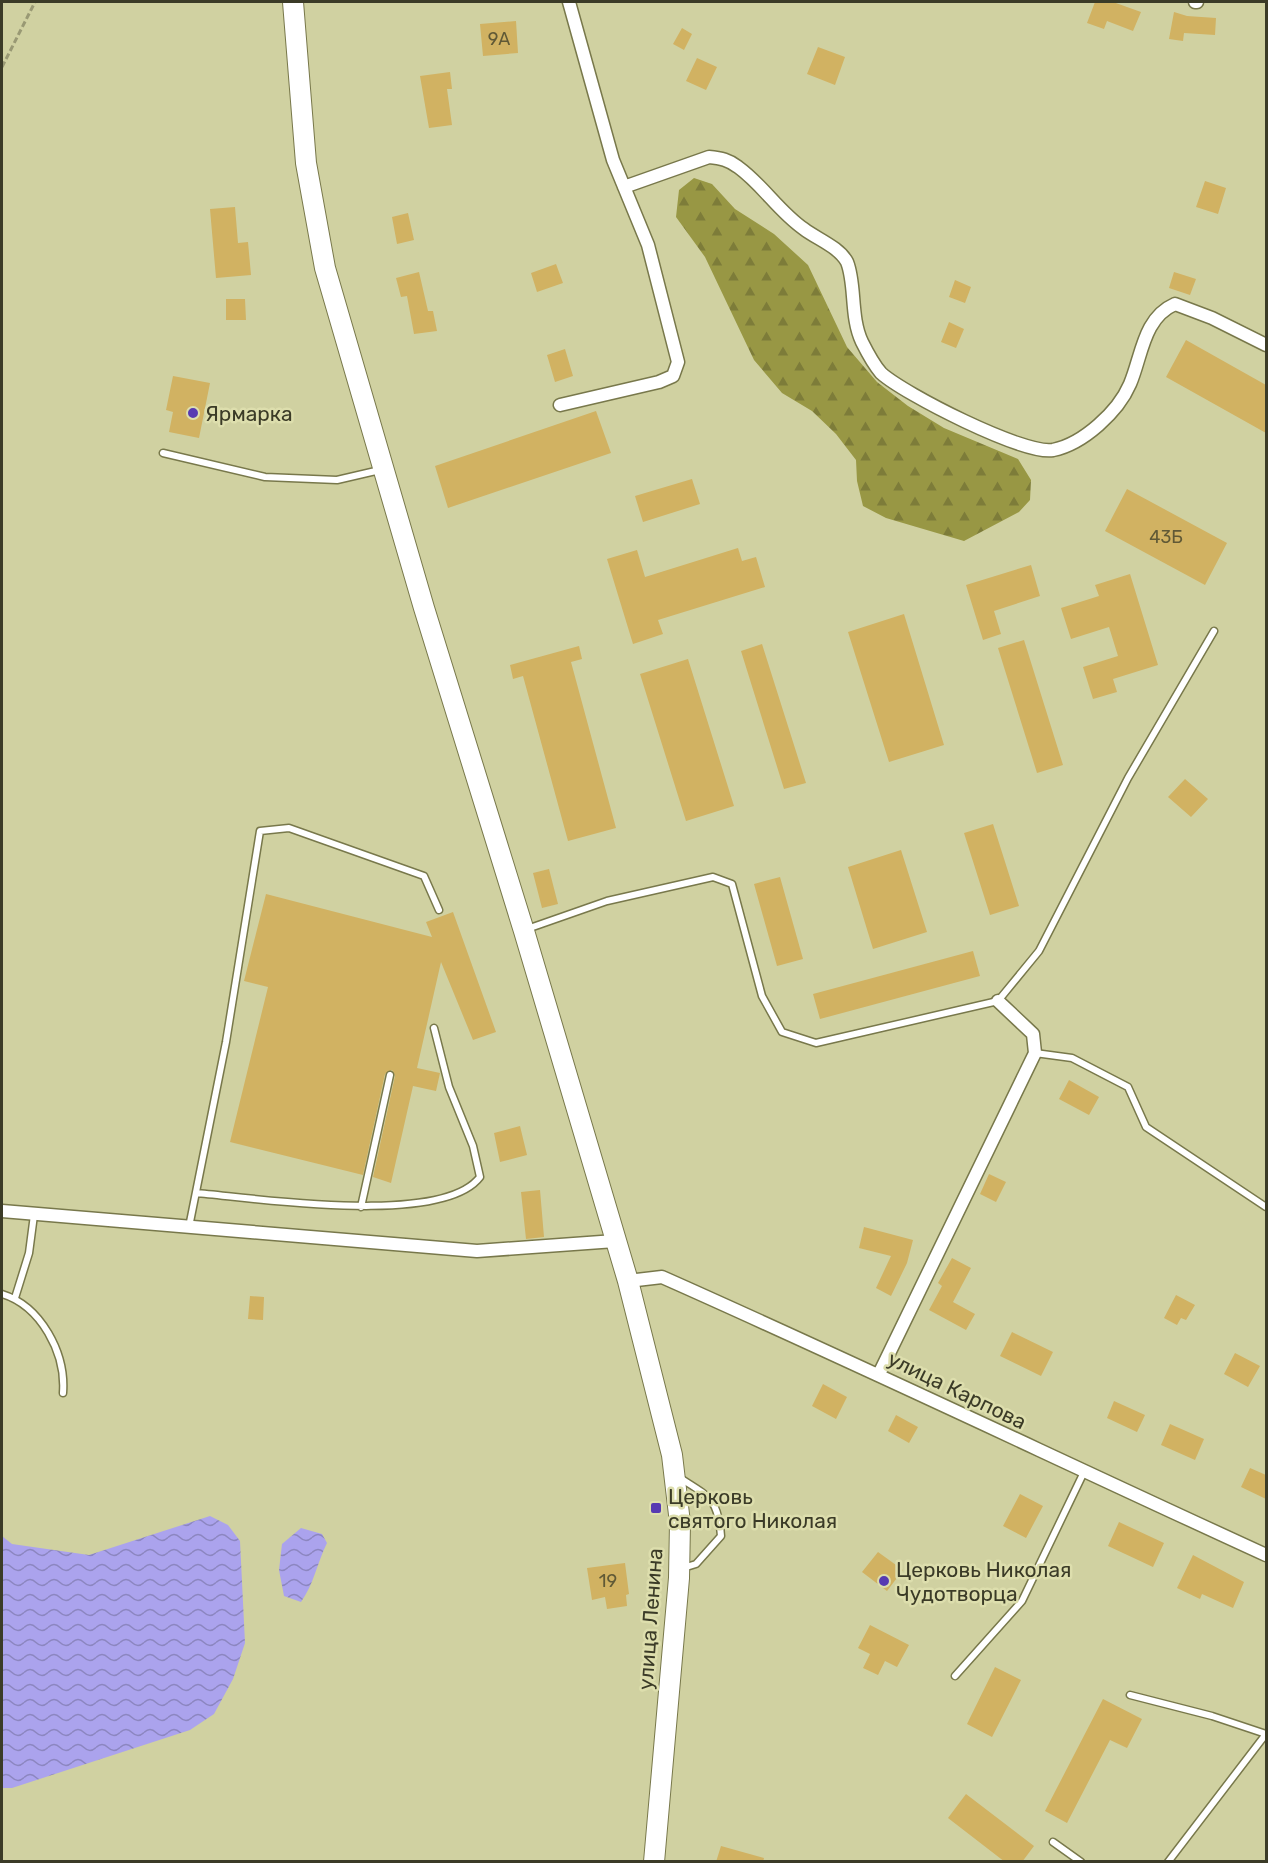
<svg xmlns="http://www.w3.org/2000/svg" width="1268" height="1863" viewBox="0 0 1268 1863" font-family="Rubik,sans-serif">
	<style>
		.forest { fill: url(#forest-firs) }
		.water { fill: url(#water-waves) }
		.building { fill: #d1b262 }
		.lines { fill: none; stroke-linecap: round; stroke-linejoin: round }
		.lane-casing { stroke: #78784b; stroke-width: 9 }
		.street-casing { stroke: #78784b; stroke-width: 15 }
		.primary-casing { stroke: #78784b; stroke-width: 22 }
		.path { stroke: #999974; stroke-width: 3; stroke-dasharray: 6 3; stroke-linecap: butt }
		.lane { stroke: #fff; stroke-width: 6 }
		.street { stroke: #fff; stroke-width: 12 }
		.primary { stroke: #fff; stroke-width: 20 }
		.poi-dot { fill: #573ab2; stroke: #dddead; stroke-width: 2 }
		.labels { text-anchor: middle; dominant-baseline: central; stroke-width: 5; stroke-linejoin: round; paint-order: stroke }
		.number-label { font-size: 18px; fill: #605936 }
		.poi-label { font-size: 21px; fill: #3b3b27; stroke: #dddead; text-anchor: start }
		.street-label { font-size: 21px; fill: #3b3b27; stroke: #dddead }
	</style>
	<defs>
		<pattern id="forest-firs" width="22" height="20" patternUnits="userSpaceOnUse" patternTransform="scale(1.5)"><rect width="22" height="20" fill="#989744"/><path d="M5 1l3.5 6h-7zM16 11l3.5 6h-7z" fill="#7d7c39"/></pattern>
		<pattern id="water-waves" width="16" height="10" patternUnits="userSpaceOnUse" patternTransform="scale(1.5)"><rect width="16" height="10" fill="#aba3ed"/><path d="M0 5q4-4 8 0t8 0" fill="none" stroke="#8c86c0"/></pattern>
	</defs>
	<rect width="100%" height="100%" fill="#d0d1a1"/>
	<path class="forest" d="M694 178 712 184 735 209 774 234 808 265 847 347 877 382 908 406 944 428 1018 459 1031 480 1030 500 1019 512 964 541 886 518 863 506 857 481 856 460 836 434 812 411 782 393 754 360 705 257 676 217 679 190Z"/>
	<path class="water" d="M210 1516 228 1525 240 1541 245 1643 233 1679 214 1714 190 1730 12 1788H2V1536L12 1544 89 1555Z
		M301 1528 322 1534 327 1543C317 1563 314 1584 301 1602L284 1596 279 1570 282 1544Z"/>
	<path class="building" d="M1095 2H1113L1141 12 1133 31 1107 21 1104 29 1087 23Z
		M1174 12 1187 16 1216 18 1215 35 1184 33 1183 41 1169 39Z
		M516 21 518 53 483 56 480 24Z
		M682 28 692 34 684 50 673 44Z
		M818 47 845 57 835 85 807 74Z
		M697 58 717 67 706 90 686 81Z
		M450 72 452 89H447L452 125 429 128 420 76Z
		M1205 181 1226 188 1218 214 1196 207Z
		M235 207 238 243 248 242 251 275 216 278 210 209Z
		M408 213 414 240 397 244 392 217Z
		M556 264 563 283 537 292 531 273Z
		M419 272 428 311H433L437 331 414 334 407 296 401 297 396 278Z
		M1174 272 1196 279 1190 295 1169 288Z
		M955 280 971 287 965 303 949 297Z
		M226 299H245L246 320H226Z
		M949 322 964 329 956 348 941 342Z
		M1186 340 1266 385V433L1166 377Z
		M565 349 573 376 555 382 547 355Z
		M173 376 210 383 199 438 169 432 173 412 166 410Z
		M596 411 611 453 448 508 435 466Z
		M692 479 700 504 643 522 635 496Z
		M1127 489 1227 543 1205 585 1105 531Z
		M738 548 742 561 756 557 765 587 658 620 663 634 633 644 607 559 637 550 645 577Z
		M1031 565 1040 596 994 611 1001 634 983 640 966 585Z
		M1130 574 1158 665 1113 679 1117 692 1093 699 1083 667 1118 656 1109 627 1071 639 1061 608 1099 596 1095 585Z
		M904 614 944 745 889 762 848 632Z
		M1024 640 1063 765 1037 773 998 648Z
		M762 644 806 783 784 789 741 651Z
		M579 646 582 659 571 662 616 828 568 841 523 676 513 679 510 665Z
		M688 659 734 806 686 821 640 674Z
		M1185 779 1208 799 1191 817 1168 797Z
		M993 824 1019 906 990 915 964 833Z
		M901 850 927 932 873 949 848 867Z
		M549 869 558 904 542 908 533 873Z
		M780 877 803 959 777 966 754 884Z
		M266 894 432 937 426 922 453 912 496 1032 473 1040 441 962 417 1068 440 1073 436 1091 413 1086 391 1183 373 1177 395 1076 392 1070 385 1074 363 1175 230 1142 268 987 244 981Z
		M973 951 980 976 820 1019 813 994Z
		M1069 1080 1099 1097 1089 1115 1059 1099Z
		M520 1126 527 1155 500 1162 494 1133Z
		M989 1174 1006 1182 996 1202 980 1194Z
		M540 1190 544 1237 526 1239 521 1192Z
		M864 1227 913 1240 907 1263 891 1296 876 1288 891 1256 859 1248Z
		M952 1258 971 1268 953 1302 975 1314 966 1330 929 1310 942 1286 938 1283Z
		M1176 1295 1195 1305 1186 1320 1181 1318 1177 1325 1164 1318Z
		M250 1296 264 1297 263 1320 248 1319Z
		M1012 1332 1053 1352 1041 1376 1000 1356Z
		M1235 1353 1260 1366 1248 1387 1224 1374Z
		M823 1384 847 1397 836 1419 812 1406Z
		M1114 1401 1145 1415 1137 1432 1107 1418Z
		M896 1415 918 1427 909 1443 888 1431Z
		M1170 1424 1204 1439 1195 1460 1161 1445Z
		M1250 1468 1266 1475V1499L1241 1487Z
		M1020 1494 1043 1506 1026 1538 1003 1526Z
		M1119 1522 1164 1543 1153 1567 1108 1546Z
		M878 1552 903 1570 887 1591 862 1572Z
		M1193 1555 1244 1582 1233 1608 1202 1594 1200 1599 1177 1588Z
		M625 1563 629 1594 626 1595 627 1606 607 1609 605 1597 592 1600 587 1568Z
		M870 1625 909 1645 897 1667 885 1661 878 1675 863 1668 870 1654 858 1648Z
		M995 1667 1021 1680 992 1737 967 1724Z
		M1103 1699 1142 1719 1127 1748 1110 1740 1067 1823 1045 1811Z
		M966 1794 1034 1846 1022 1862H1005L948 1818Z
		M721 1846 764 1858 763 1862H716Z"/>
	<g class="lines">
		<g class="lane-casing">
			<path id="lane" d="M163 453 265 477 337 480 380 470
				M527 929 607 901 713 877 732 884 762 996 782 1032 816 1043 998 1001 1039 951 1128 778 1214 631
				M1035 1053 1072 1058 1128 1087 1146 1127 1266 1207
				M196 1193C256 1198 442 1227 480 1177L473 1146 449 1087 434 1028
				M361 1207 390 1075
				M189 1227 226 1042 260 831 289 828 424 876 439 910
				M2 1294C41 1306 66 1353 63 1393
				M15 1298 29 1253 34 1215
				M680 1478C710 1497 718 1499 721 1536L696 1564 683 1568
				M955 1676 1022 1601 1084 1472
				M1130 1695 1212 1716 1266 1734
				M1053 1842 1081 1862
				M1168 1862 1266 1734"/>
		</g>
		<g class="street-casing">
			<path id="street" d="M1195 2H1197
				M624 187 709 157C721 158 729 160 738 167 763 185 779 212 804 229 817 239 839 247 847 262 856 284 850 317 862 342 867 352 874 365 881 373 904 394 1024 455 1053 450 1083 444 1118 412 1130 384 1142 356 1143 318 1175 304L1212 318 1266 345
				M560 405 659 382 673 376 678 362 648 245 613 160 569 2
				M2 1211 477 1251 615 1241
				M628 1281 662 1277C865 1367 1065 1463 1266 1555
				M879 1374 1035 1053 1033 1034 998 1001"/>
		</g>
		<g class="primary-casing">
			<path id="primary" d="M293 2 306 163 325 268 424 608 524 931 628 1281 672 1455 680 1523 679 1578 654 1862"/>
		</g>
		<path class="path" d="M2 67 35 2"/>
		<use href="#lane" class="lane"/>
		<use href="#street" class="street"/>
		<use href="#primary" class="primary"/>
	</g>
	<g class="poi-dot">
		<circle cx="193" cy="413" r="6"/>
		<rect x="650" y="1502" width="12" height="12" rx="3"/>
		<circle cx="884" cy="1581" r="6"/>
	</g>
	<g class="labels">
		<g class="number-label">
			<text x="499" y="39">9А</text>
			<text x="1166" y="537">43Б</text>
			<text x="608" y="1581">19</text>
		</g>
		<g class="poi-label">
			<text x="205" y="413">Ярмарка</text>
			<text x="668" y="1496">Церковь<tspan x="668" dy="24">святого Николая</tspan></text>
			<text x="896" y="1569">Церковь Николая<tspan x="896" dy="24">Чудотворца</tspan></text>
		</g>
		<g class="street-label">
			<text transform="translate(957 1390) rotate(26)">улица Карпова</text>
			<text transform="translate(650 1619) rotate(-86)">улица Ленина</text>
		</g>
	</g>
	<rect width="1268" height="1863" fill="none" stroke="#3b3b27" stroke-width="6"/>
</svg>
